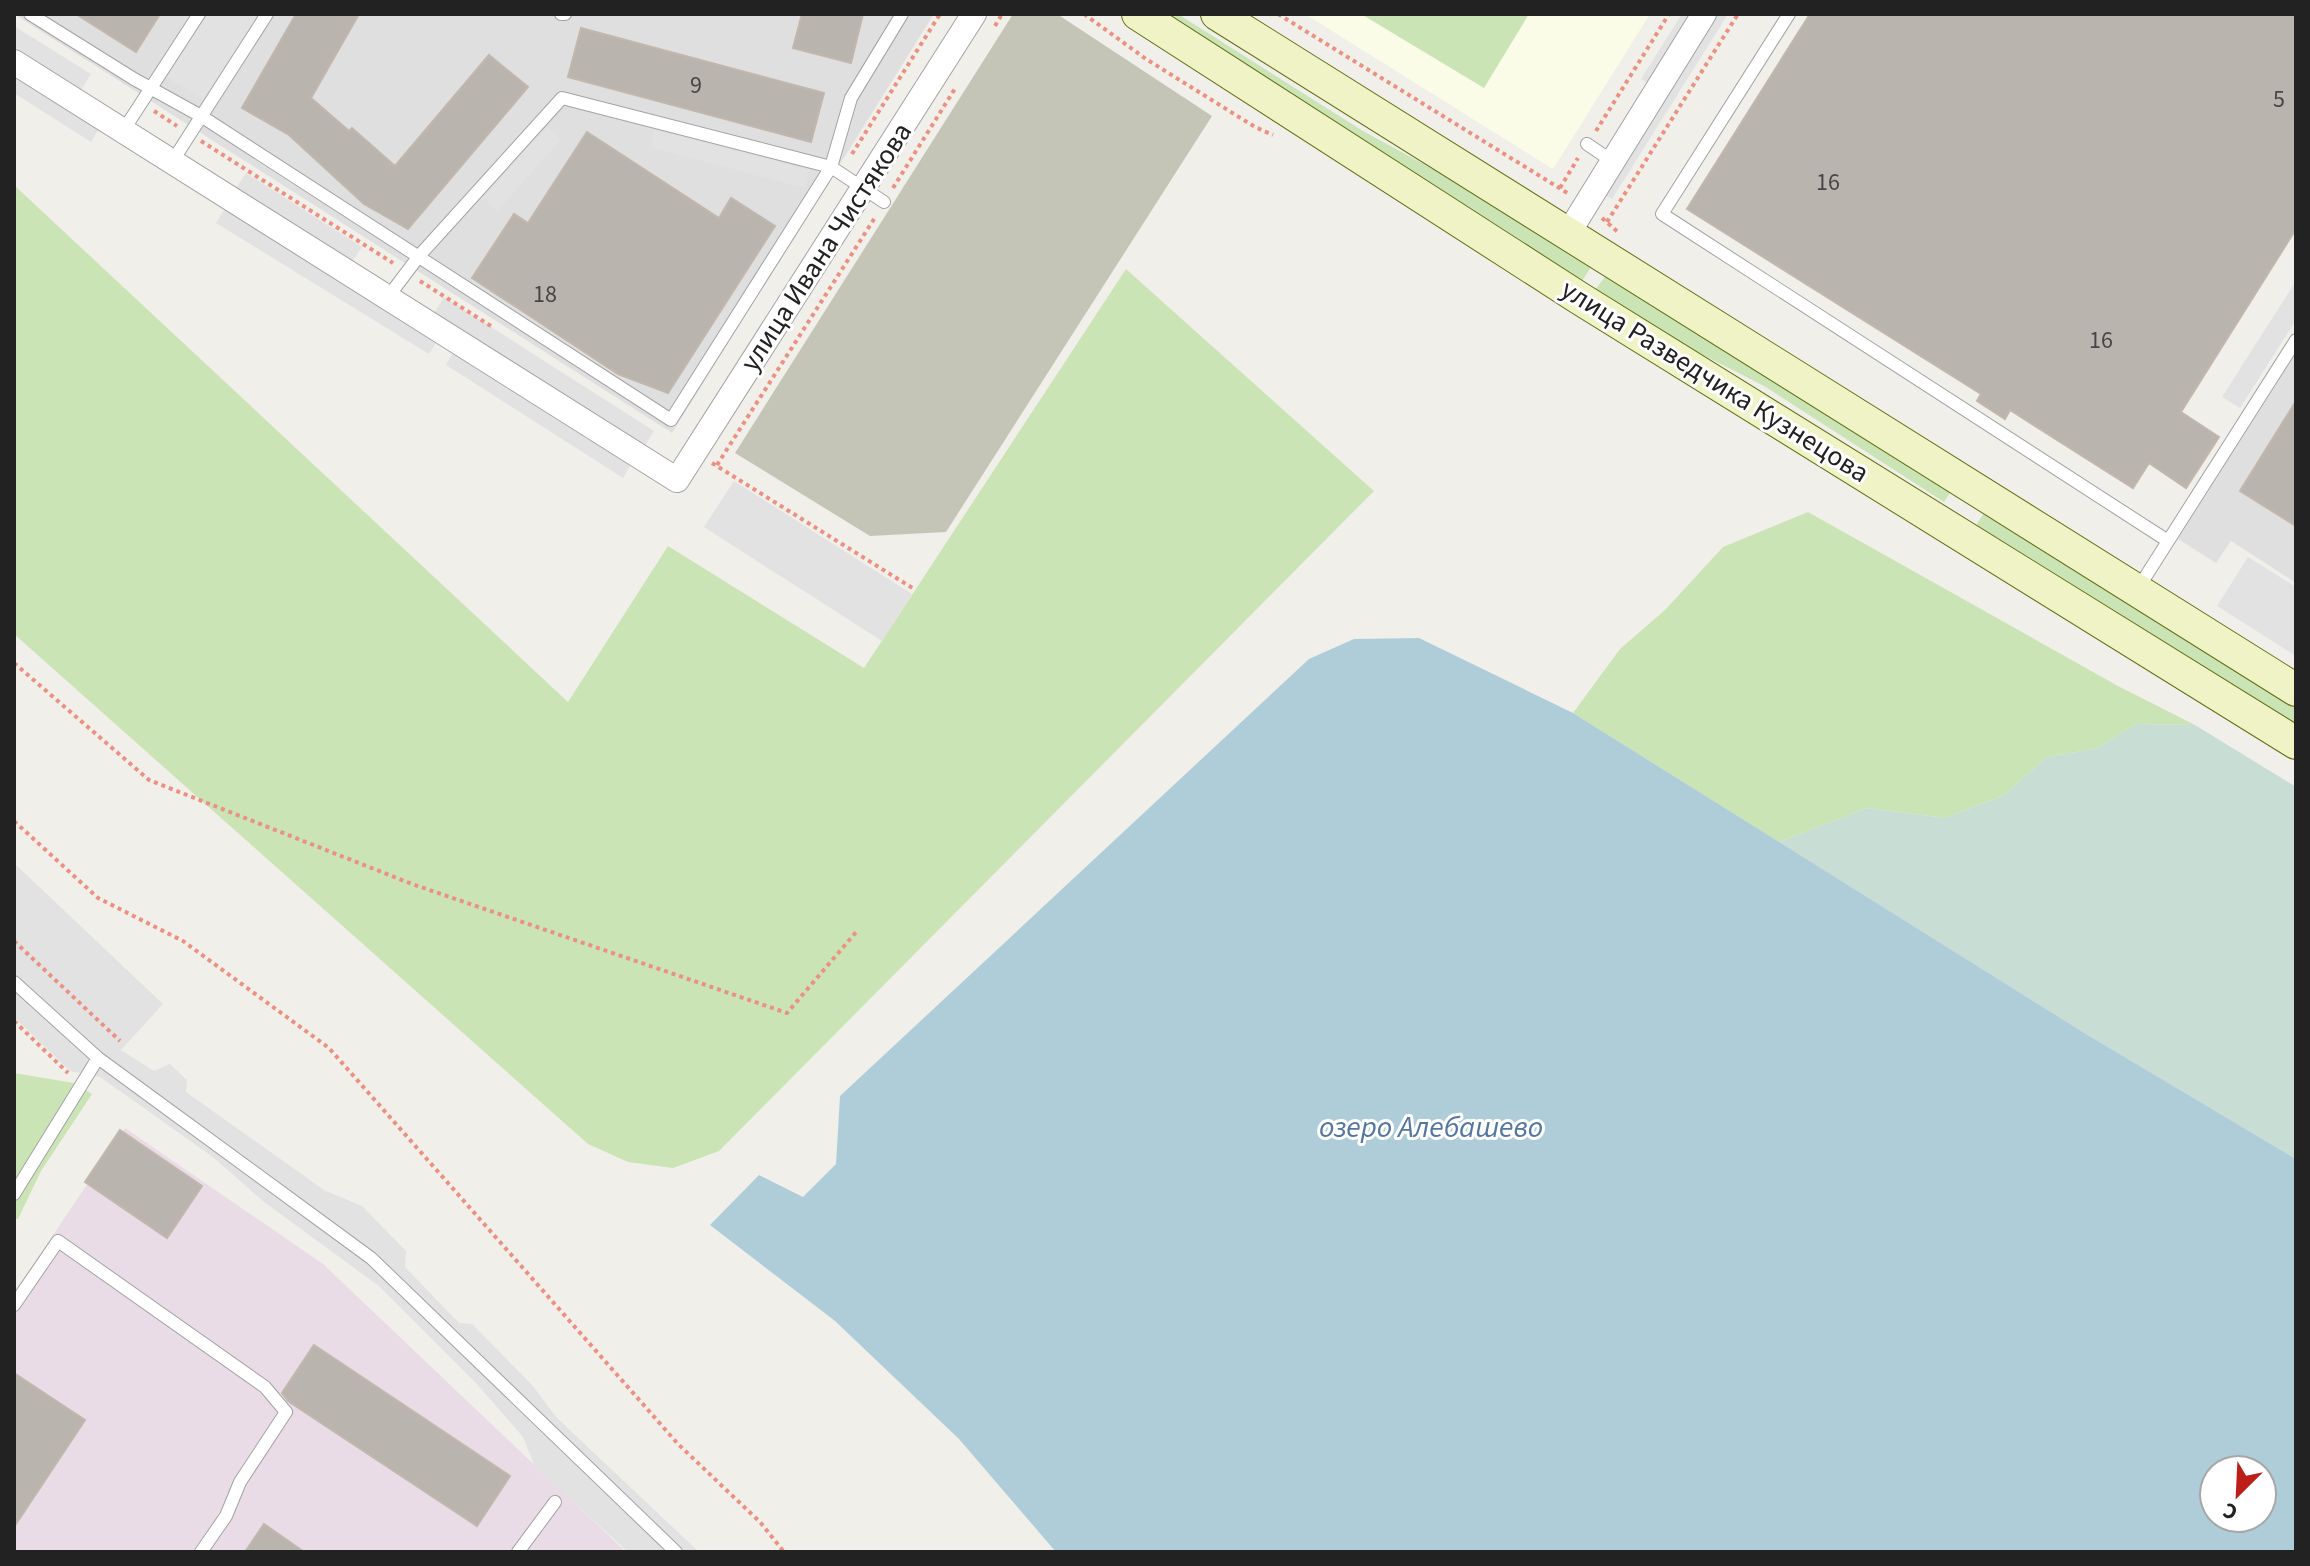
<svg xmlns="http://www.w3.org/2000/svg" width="2310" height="1566" viewBox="0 0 2310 1566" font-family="'Source Sans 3',sans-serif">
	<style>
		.residential { fill: #e0dfdf }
		.industrial { fill: #e9dce6 }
		.education { fill: #fbfce7 }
		.construction { fill: #c4c5b6 }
		.grass { fill: #cbe4b6 }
		.wetland { fill: #c8ddd4 }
		.parking { fill: #e2e2e2 }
		.water { fill: #afcdd9; fill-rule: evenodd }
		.building { fill: #bab4af; stroke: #c1b7ad; stroke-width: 2 }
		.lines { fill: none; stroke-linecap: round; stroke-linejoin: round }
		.service-casing { stroke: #a3a3a3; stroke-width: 14 }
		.minor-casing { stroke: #a3a3a3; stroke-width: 26 }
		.secondary-casing { stroke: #616f12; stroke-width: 34 }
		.path { stroke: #eb9181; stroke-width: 4; stroke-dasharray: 4 4; stroke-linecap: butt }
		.service { stroke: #fff; stroke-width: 12 }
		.minor { stroke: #fff; stroke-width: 24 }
		.secondary { stroke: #eff3c5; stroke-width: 32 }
		.labels { text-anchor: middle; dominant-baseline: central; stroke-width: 6; stroke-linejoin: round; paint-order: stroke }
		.number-label { font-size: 24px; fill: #484645 }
		.street-label { font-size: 28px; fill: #222; stroke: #fff }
		.water-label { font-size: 30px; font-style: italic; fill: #5477a0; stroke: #fff }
	</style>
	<rect width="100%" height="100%" fill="#f1efea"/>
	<path class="residential" d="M14 14H934L672 433Z
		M2296 352V583L2231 541 2216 563 2178 539Z"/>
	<path class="industrial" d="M125 1128 323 1264 626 1552H14V1293Z"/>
	<path class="education" d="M1305 14H1650L1553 169Z"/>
	<path class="construction" d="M1013 14H1057L1212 116 946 532 870 536 735 453Z"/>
	<path class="grass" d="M1160 14H1178L1363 131 1497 204 1593 264 1582 281Z
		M1361 14H1529L1484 88Z
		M14 185 568 702 668 546 864 668 1126 269 1374 491 719 1151 673 1168 628 1162 588 1144 14 634Z
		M1608 273 1951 491 1944 502 1764 386 1672 339 1595 290Z
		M1985 511 2296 704V726L1975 527Z
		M1808 512 2118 686 2195 725 2136 724 2098 748 2045 758 2005 795 1945 818 1867 808 1779 842 1573 713 1620 649 1665 610 1723 547Z
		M14 1073 74 1083 92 1094 41 1171 18 1219H14Z"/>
	<path class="wetland" d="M2136 724 2195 725 2296 787V1159L2086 1034 1779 842 1867 808 1945 818 2005 795 2045 758 2098 748Z"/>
	<path class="parking" d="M207 14H259L203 100 167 77Z
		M1682 14H1693L1649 84 1641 79Z
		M1717 14H1728L1612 199 1604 195Z
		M14 26 91 74 81 90 14 48Z
		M14 72 101 126 91 142 14 93Z
		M547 127 561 139 497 211 483 198Z
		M654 130 810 170 805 188 650 147Z
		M246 173 362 247 352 262 236 188Z
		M226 207 439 338 429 354 216 223Z
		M2296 281V320L2240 408 2222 397Z
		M444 297 654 431 644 447 434 313Z
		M455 349 632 463 623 478 446 365Z
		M734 481 912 594 882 641 704 527Z
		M2248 557 2296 587V656L2217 606Z
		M14 863 163 1004 121 1050 154 1071 170 1064 187 1080 186 1092 324 1190 362 1206 406 1251 405 1267 459 1323 472 1324 533 1386 556 1417 699 1552H628L535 1467 523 1437 476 1383 379 1286 264 1202 213 1157 100 1077 70 1071 14 1017Z"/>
	<path class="water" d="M1419 638 1573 713 2086 1034 2296 1159V1552H1056L959 1439 835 1321 710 1225 759 1175 803 1197 836 1164 840 1096 1309 659 1354 639ZM2214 1470H2262V1518H2214Z"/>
	<path class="building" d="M76 14H160L136 52Z
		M296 14H359L311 98 349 131 352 128 395 166 489 55 528 87 408 229 364 204 289 135 242 108Z
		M802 14H863L851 63 793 48Z
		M1810 14H2296V229L2181 412 2219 437 2186 488 2149 463 2133 488 2010 410 2005 419 1977 401 1981 394 1687 209Z
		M581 28 824 93 811 142 568 77Z
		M587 132 719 218 731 198 775 226 668 393 618 374 472 278 514 214 528 223Z
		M2296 401V526L2240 491Z
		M120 1130 202 1186 167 1238 85 1182Z
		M314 1345 510 1476 477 1526 288 1401 282 1393Z
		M14 1373 85 1420 14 1527Z
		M264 1524 304 1552H245Z"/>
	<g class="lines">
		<g class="service-casing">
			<path id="service" d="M30 14 134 79 201 116 671 420 831 167 562 98 419 256 388 297
				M561 14H565
				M1789 14 1662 214 2168 541
				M123 131 199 14
				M1587 144 1612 161
				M172 162 267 14
				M884 202 831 167 851 98 902 14
				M2137 590 2296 340
				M14 982 98 1058 371 1258 676 1552
				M14 1194 98 1058
				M14 1305 58 1241 265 1387 286 1412 240 1482 226 1516 201 1552
				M518 1552 555 1502"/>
		</g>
		<g class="minor-casing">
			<path id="minor" d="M14 62 677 480 974 14
				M1569 232 1704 14"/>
		</g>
		<g class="secondary-casing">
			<path id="secondary" d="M1138 14 1579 298 2296 743
				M1217 14 2296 690"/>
		</g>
		<path class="path" d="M1084 14 1146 59 1255 127 1273 135
			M1278 14 1569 194
			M995 26 1002 14
			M154 111 177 126
			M1596 131 1669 14
			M201 141 393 263
			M852 154 940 14
			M893 188 956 87
			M1560 188 1578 158
			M1602 218 1619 233
			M1607 222 1738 14
			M420 281 494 328
			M712 463 914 589
			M717 465 876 216
			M14 663 149 780 412 884 787 1013 857 931
			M14 821 98 898 183 941 329 1048 678 1444 760 1522 784 1552
			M14 941 120 1041
			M14 1021 68 1073"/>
		<use href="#service" class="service"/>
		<use href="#minor" class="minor"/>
		<use href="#secondary" class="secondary"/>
	</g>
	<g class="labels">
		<g class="number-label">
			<text x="696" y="85">9</text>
			<text x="2279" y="99">5</text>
			<text x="1828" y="182">16</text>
			<text x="545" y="294">18</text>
			<text x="2101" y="340">16</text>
		</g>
		<g class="street-label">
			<text transform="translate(826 247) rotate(-57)">улица Ивана Чистякова</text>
			<text transform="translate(1715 381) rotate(32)">улица Разведчика Кузнецова</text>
		</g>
		<g class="water-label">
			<text x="1431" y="1127">озеро Алебашево</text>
		</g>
	</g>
	<rect width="2310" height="1566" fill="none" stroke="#222222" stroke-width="32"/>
	<g transform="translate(2238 1494) rotate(204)"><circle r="38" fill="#ffffff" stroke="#a7a7a7" stroke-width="2"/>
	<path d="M0-6L14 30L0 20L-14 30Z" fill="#bc1f18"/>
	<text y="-12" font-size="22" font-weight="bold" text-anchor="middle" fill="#222222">С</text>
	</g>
</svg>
